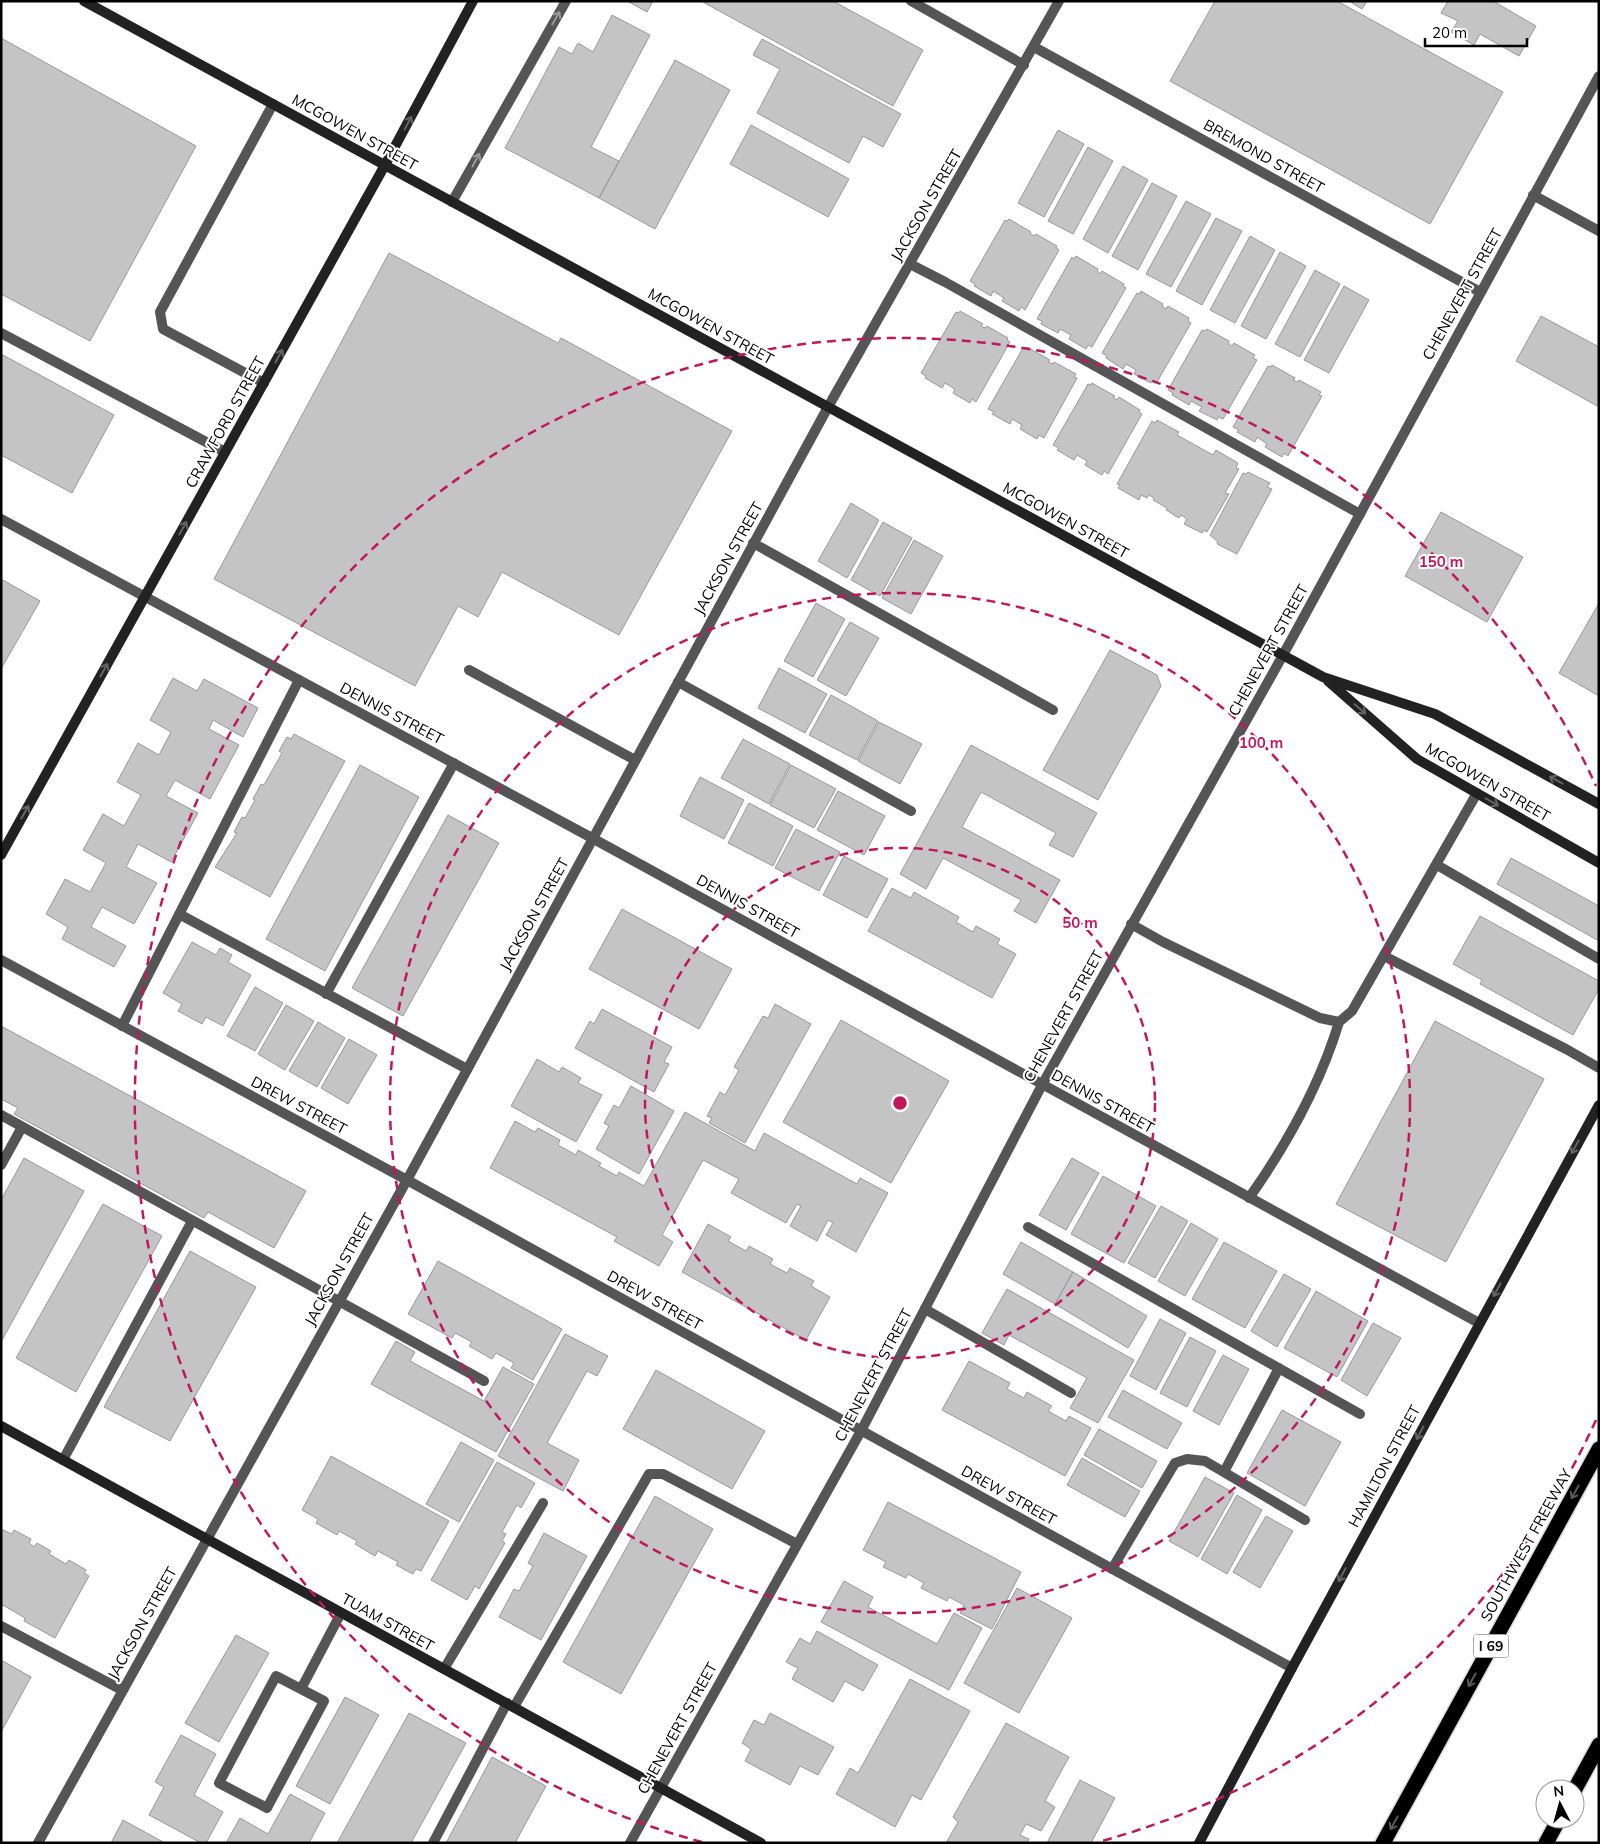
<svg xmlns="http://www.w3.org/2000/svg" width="1600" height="1844" viewBox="0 0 1600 1844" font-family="Mulish,sans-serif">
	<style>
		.building { fill: #c4c4c4; stroke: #999 }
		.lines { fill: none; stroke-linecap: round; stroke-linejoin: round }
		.highway-casing { stroke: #dbdbdb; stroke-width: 18 }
		.lane { stroke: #555; stroke-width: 10 }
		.street { stroke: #555; stroke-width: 10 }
		.secondary { stroke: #222; stroke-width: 10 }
		.highway { stroke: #000; stroke-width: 15 }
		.oneway { stroke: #999 }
		.oneway2 { stroke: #646464 }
		.oneway3 { stroke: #595959 }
		.ring { fill: none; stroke: #c2185b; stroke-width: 2.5; stroke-dasharray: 9 6 }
		.labels { text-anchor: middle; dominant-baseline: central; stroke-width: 4; stroke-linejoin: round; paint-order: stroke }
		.shield { fill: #fff; stroke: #4c4c4c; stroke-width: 1 }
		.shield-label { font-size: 14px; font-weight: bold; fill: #000 }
		.street-label { font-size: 15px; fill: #000; stroke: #fff }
		.centre { fill: #c2185b; stroke: #fff; stroke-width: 2.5 }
		.ring-label { font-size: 15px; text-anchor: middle; font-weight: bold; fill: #c2185b; stroke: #fff; stroke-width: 4; stroke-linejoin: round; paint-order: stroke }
	</style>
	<rect width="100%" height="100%" fill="#fff"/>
	<path class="building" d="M627 1H653L647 12Z
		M701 1H833L923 50 893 106Z
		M1215 1H1337L1503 92 1430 224 1170 81Z
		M1349 1H1367L1362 9Z
		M1448 1H1493L1536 26 1519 56 1480 34 1474 45 1451 32 1458 21 1441 13Z
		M612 15 650 35 591 147 619 161 599 198 505 148 559 47 572 54 578 43 593 52Z
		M1 38 196 146 90 341 1 294Z
		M762 39 901 114 883 147 863 136 849 163 757 113 780 69 753 55Z
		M675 60 730 90 655 229 599 198Z
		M751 125 849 179 828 217 730 164Z
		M1058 130 1084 144 1044 217 1018 203Z
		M1088 147 1113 161 1073 234 1048 221Z
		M1123 166 1148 180 1108 253 1083 239Z
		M1152 183 1177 196 1138 270 1112 256Z
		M1186 201 1211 214 1171 287 1146 274Z
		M1216 218 1242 231 1202 305 1176 291Z
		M1009 219 1031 232 1030 233 1034 236 1036 234 1057 246 1056 248 1059 250 1025 310 1021 307 1019 311 1002 301 1004 298 993 291 991 296 974 286 975 284 970 281 1005 220 1007 221Z
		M1250 236 1275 250 1235 323 1210 310Z
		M1280 252 1306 266 1266 339 1241 326Z
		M389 253 558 343 561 338 732 431 619 635 502 572 478 617 458 606 415 686 214 579Z
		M1076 256 1098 269 1097 271 1101 274 1102 271 1124 284 1123 286 1126 288 1092 347 1088 345 1086 349 1069 339 1071 335 1060 329 1058 333 1041 324 1042 321 1037 319 1072 257 1074 259Z
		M1315 270 1340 284 1300 357 1275 344Z
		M1344 286 1369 300 1329 373 1304 360Z
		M1141 291 1163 304 1162 306 1166 309 1168 306 1189 318 1188 321 1191 323 1157 382 1153 380 1151 383 1134 374 1136 370 1126 364 1123 369 1106 358 1107 356 1102 353 1137 293 1140 294Z
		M960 311 983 324 981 326 985 328 987 326 1008 338 1007 340 1010 342 976 402 972 399 970 403 953 393 955 389 945 383 942 388 925 378 926 376 921 373 956 312 959 313Z
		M1541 316 1599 347V407L1516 361Z
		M1207 329 1229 341 1228 343 1232 346 1234 343 1255 355 1253 358 1257 360 1223 419 1218 417 1217 420 1199 411 1202 407 1191 401 1189 405 1172 395 1173 393 1168 390 1202 330 1205 331Z
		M1027 347 1050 360 1048 362 1053 364 1054 362 1076 374 1074 377 1077 378 1044 438 1039 435 1037 439 1020 429 1022 425 1012 419 1010 424 992 414 994 412 988 409 1023 348 1026 349Z
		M1 354 114 415 72 493 1 455Z
		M1272 365 1295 378 1293 380 1298 382 1299 380 1321 392 1319 395 1322 396 1288 456 1284 453 1282 457 1265 447 1267 444 1257 437 1255 442 1237 432 1239 430 1233 427 1268 366 1271 367Z
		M1092 383 1115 396 1113 397 1117 400 1119 397 1140 410 1139 412 1142 414 1108 474 1104 471 1102 475 1085 465 1087 461 1077 455 1074 460 1057 450 1059 448 1053 445 1088 384 1091 385Z
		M1157 420 1179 432 1177 435 1213 455 1216 450 1238 463 1236 468 1239 469 1225 493 1229 494 1207 532 1204 530 1202 533 1184 524 1187 519 1181 515 1179 518 1166 510 1167 508 1153 500 1154 498 1149 495 1147 498 1141 495 1139 500 1118 488 1120 485 1117 484 1152 421 1155 423Z
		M1248 472 1270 483 1267 487 1272 489 1237 554 1217 544 1218 542 1210 535 1243 473 1246 474Z
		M851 503 879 520 847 578 818 561Z
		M1441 512 1523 557 1487 622 1405 576Z
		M883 522 912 538 880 596 851 580Z
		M914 540 943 556 911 614 882 598Z
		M1 579 40 601 1 669Z
		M816 603 845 619 813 677 784 661Z
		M1599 603V696L1559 673Z
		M850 622 879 638 846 696 817 680Z
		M1110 650 1157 675 1161 686 1098 800 1043 770Z
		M779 668 827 694 805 733 758 708Z
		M173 678 197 691 204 679 258 708 243 737 213 720 209 729 239 745 210 799 175 780 166 796 198 813 171 862 138 844 126 867 157 883 134 924 102 907 91 927 126 946 114 967 62 939 68 927 46 914 65 879 90 892 106 863 83 850 103 814 124 826 141 795 117 782 138 743 159 755 171 732 150 720Z
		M831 695 878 721 857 760 809 735Z
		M879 722 922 744 900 784 858 761Z
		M294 734 345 761 270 897 215 867 237 833 234 832 242 817 245 818 255 800 253 799 261 784 264 785 282 753 279 751 287 737 291 739Z
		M743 739 790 764 769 804 721 778Z
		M971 745 1097 813 1073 857 1049 845 1056 833 981 792 962 827 1060 880 1036 923 1014 911 1021 900 943 858 926 889 900 874Z
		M360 765 419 797 325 971 266 939Z
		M791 765 836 789 814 828 770 805Z
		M700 777 744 800 724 839 680 816Z
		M838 791 885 816 864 855 817 830Z
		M749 803 793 826 773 866 728 843Z
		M448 815 499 843 403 1016 352 988Z
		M796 829 840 852 819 891 775 868Z
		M844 856 888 879 867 918 823 895Z
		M1511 858 1599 906V941L1497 884Z
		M892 888 911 898 914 892 959 917 956 922 973 932 976 926 1000 939 997 944 1016 954 992 998 868 931Z
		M622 909 732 969 699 1029 589 969Z
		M1480 916 1599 981V989L1573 1035 1480 984 1482 980 1453 964Z
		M192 942 216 955 220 948 232 955 228 962 251 975 223 1026 206 1017 202 1024 178 1011 182 1004 163 993Z
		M255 987 283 1003 255 1051 227 1036Z
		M775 1004 811 1024 745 1143 709 1123 712 1118 707 1116 720 1092 725 1095 739 1070 734 1067 763 1016 768 1018Z
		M286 1005 314 1021 285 1070 258 1054Z
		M602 1009 672 1047 664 1062 669 1064 654 1092 575 1048 590 1021 594 1024Z
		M841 1020 949 1081 891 1183 783 1122Z
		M1435 1021 1544 1079 1446 1262 1336 1204Z
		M318 1022 345 1038 317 1087 289 1071Z
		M1 1026 306 1191 274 1248 208 1212 204 1218 14 1114 18 1108 1 1099Z
		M349 1039 377 1055 348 1104 321 1088Z
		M537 1059 559 1072 562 1067 581 1078 578 1083 602 1095 576 1142 511 1106Z
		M631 1086 674 1111 639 1174 596 1149 609 1126 604 1123 614 1105 619 1108Z
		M685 1112 755 1151 764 1133 857 1184 860 1178 888 1193 856 1252 826 1235 833 1223 828 1220 817 1241 790 1226 801 1206 797 1204 786 1223 731 1193 739 1179 703 1160 662 1235 673 1242 659 1266 614 1241 617 1237 490 1168 515 1121 535 1132 538 1128 560 1140 558 1145 576 1155 578 1150 601 1163 599 1166 617 1176 619 1172 644 1186Z
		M24 1158 84 1191 1 1342V1200Z
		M1072 1158 1099 1173 1066 1230 1039 1215Z
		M1103 1176 1156 1206 1124 1263 1071 1234Z
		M103 1204 162 1236 76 1392 16 1358Z
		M1161 1206 1188 1221 1155 1278 1128 1263Z
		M1191 1223 1218 1239 1185 1296 1158 1281Z
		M708 1224 731 1237 728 1241 746 1251 749 1246 773 1259 770 1264 787 1273 790 1268 814 1281 811 1286 830 1297 806 1340 682 1272Z
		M1021 1242 1073 1272 1055 1304 1003 1274Z
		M1224 1242 1277 1271 1245 1328 1192 1299Z
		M190 1251 256 1287 170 1441 104 1407Z
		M438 1261 562 1329 533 1380 511 1368 514 1363 496 1353 492 1359 469 1346 472 1342 455 1333 452 1338 408 1314Z
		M1073 1272 1147 1316 1128 1348 1055 1304Z
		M1284 1274 1311 1289 1277 1347 1251 1331Z
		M1007 1289 1134 1360 1098 1423 1070 1408 1087 1378 1009 1335 1004 1345 982 1333Z
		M1316 1291 1368 1321 1337 1377 1284 1348Z
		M1160 1319 1186 1333 1156 1390 1130 1376Z
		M1373 1323 1401 1338 1367 1396 1341 1380Z
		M565 1334 608 1356 597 1376 587 1371 547 1443 579 1460 563 1491 498 1456Z
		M1190 1337 1216 1351 1187 1407 1160 1393Z
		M396 1341 415 1352 410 1361 484 1401 503 1367 534 1384 496 1452 371 1384Z
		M1223 1355 1249 1369 1219 1425 1193 1411Z
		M969 1361 1010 1383 1007 1389 1024 1398 1027 1392 1052 1406 1048 1411 1066 1421 1069 1416 1091 1428 1065 1476 942 1410Z
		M656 1370 765 1431 732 1489 623 1429Z
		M1123 1390 1182 1423 1167 1449 1108 1417Z
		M1282 1410 1341 1442 1305 1506 1247 1473Z
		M1099 1429 1157 1461 1142 1488 1084 1455Z
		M461 1442 494 1460 459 1522 426 1504Z
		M331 1456 449 1521 421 1571 416 1569 413 1574 396 1565 398 1562 378 1551 375 1556 355 1544 357 1541 339 1531 337 1535 316 1523 318 1519 302 1510Z
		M1082 1458 1140 1491 1125 1517 1067 1485Z
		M497 1462 535 1483 521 1508 517 1505 502 1532 506 1534 502 1541 505 1543 479 1589 475 1586 467 1600 431 1580Z
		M1205 1477 1234 1493 1198 1557 1169 1541Z
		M1237 1495 1262 1510 1227 1574 1201 1559Z
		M655 1496 713 1529 621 1694 563 1662Z
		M888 1502 1021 1572 992 1629 960 1613 964 1605 949 1597 947 1601 921 1588 924 1583 908 1574 906 1578 883 1567 886 1562 863 1550Z
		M1266 1516 1293 1531 1260 1588 1233 1572Z
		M1 1529 12 1534 14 1530 31 1539 29 1543 34 1547 37 1543 51 1551 49 1554 66 1564 69 1560 86 1570 84 1573 89 1576 55 1638 24 1621 25 1618 3 1605 1 1608Z
		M544 1533 587 1556 541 1640 499 1617 514 1589 519 1591 533 1566 528 1563Z
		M844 1581 873 1597 868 1607 937 1644 954 1613 982 1628 949 1690 821 1622Z
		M1017 1588 1072 1618 1019 1713 964 1683Z
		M817 1631 878 1665 863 1691 845 1681 833 1702 792 1679 798 1668 786 1662 800 1638 810 1644Z
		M236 1635 269 1653 219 1742 185 1723Z
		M1 1660 31 1677 1 1732Z
		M910 1679 970 1711 921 1800 912 1795 895 1827 836 1794 850 1768 858 1773Z
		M345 1697 379 1715 330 1804 296 1786Z
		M409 1713 466 1743 411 1843H337Z
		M770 1713 834 1747 818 1775 800 1766 790 1785 745 1761 751 1749 742 1743 754 1720 764 1725Z
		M1006 1723 1069 1757 1045 1801 1055 1807 1041 1831 1026 1824 1020 1835 1029 1839 1027 1843H946L958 1822 953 1817Z
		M181 1735 216 1754 194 1795 223 1812 206 1843H201L149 1815 164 1787 155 1782Z
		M492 1757 546 1786 515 1843H446Z
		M1080 1780 1115 1798 1091 1843H1047Z
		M290 1794 325 1813 309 1843H226L240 1818 268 1834Z
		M123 1820 165 1843H111Z"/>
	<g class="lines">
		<g class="highway-casing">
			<path id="highway" d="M1575 1789 1599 1745
				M1383 1843 1599 1449
				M1546 1843 1559 1819"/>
		</g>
		<path class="lane" d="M911 1 1024 65
			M1533 195 1599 231
			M452 202 566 1
			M910 264 945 282 1360 514
			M1 333 225 452
			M264 383 163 329 160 312 273 104
			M753 543 1053 710
			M469 670 635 760
			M678 682 911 811
			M1437 865 1599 959
			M179 914 467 1069
			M1131 924 1163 942 1320 1018 1339 1022 1352 1011 1477 793
			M1384 956 1566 1049 1599 1068
			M326 994 454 763
			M122 1026 299 680
			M1 1115 484 1381
			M1 1165 22 1127
			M1249 1198C1287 1144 1320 1085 1339 1022
			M1028 1227 1360 1414
			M925 1309 1071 1393
			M63 1460 192 1221
			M1224 1472 1279 1368
			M1112 1569 1175 1463 1187 1459 1205 1461 1305 1520
			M1 1626 122 1690
			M444 1669 543 1503
			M276 1676 324 1701 267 1808 219 1783Z
			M301 1689 341 1613
			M514 1707 649 1474H663L797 1544
			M433 1843 507 1703"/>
		<path class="street" d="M1034 47 1480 292
			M1 519 592 838 1479 1323
			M1 960 407 1180 1292 1668
			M38 1843 407 1180 828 407 1059 1
			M630 1843 861 1431 1042 1085 1283 655 1599 76"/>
		<path class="secondary" d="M84 1 1323 677 1435 714 1599 804
			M1328 681 1417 759 1599 863
			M1 855 385 165 473 1
			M1 1426 761 1843
			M1199 1843 1292 1668 1599 1105"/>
		<use href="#highway" class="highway"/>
	</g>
	<defs><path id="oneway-shaft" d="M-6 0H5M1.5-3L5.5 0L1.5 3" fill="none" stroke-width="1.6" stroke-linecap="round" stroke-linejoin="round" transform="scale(1.25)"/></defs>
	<g class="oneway">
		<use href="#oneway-shaft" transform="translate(556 18) rotate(-60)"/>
		<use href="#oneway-shaft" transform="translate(476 160) rotate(-61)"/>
	</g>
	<g class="oneway2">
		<use href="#oneway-shaft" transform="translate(408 123) rotate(-62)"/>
		<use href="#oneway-shaft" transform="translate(279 356) rotate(-61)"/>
		<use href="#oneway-shaft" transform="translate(183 528) rotate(-61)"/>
		<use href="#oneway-shaft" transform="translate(104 670) rotate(-61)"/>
		<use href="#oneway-shaft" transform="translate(1360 709) rotate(41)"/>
		<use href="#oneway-shaft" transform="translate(1556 780) rotate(-151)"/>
		<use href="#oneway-shaft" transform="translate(1492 802) rotate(30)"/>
		<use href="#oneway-shaft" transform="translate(25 812) rotate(-61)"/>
		<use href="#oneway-shaft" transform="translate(1575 1147) rotate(119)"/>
		<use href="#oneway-shaft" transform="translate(1497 1290) rotate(119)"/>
		<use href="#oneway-shaft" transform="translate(1420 1433) rotate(118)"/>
		<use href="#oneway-shaft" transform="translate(1342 1575) rotate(118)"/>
	</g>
	<g class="oneway3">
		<use href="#oneway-shaft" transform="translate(1575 1492) rotate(119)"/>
		<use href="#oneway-shaft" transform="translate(1472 1680) rotate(119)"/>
		<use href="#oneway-shaft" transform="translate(1394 1823) rotate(119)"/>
	</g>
	<g class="ring">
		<circle cx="900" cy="1103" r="255"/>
		<circle cx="900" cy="1103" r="510"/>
		<path d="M1596 1420A765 765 0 0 1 1098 1842M702 1842A765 765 0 1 1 1596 786"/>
	</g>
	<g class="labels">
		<rect class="shield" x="1473.5" y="1634.5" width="35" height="23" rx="4"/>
		<g class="shield-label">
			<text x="1491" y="1646">I 69</text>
		</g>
		<g class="street-label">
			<text transform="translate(355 132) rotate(29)">MCGOWEN STREET</text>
			<text transform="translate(1264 156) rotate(29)">BREMOND STREET</text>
			<text transform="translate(926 205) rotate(-60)">JACKSON STREET</text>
			<text transform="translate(1462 294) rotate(-61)">CHENEVERT STREET</text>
			<text transform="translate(711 326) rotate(29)">MCGOWEN STREET</text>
			<text transform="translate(225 422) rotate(-61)">CRAWFORD STREET</text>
			<text transform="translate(1066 520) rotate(29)">MCGOWEN STREET</text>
			<text transform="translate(728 558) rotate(-61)">JACKSON STREET</text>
			<text transform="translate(1268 650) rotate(-61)">CHENEVERT STREET</text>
			<text transform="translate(392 713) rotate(28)">DENNIS STREET</text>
			<text transform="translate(1488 782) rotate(30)">MCGOWEN STREET</text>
			<text transform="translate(748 906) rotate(29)">DENNIS STREET</text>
			<text transform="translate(534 914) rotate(-61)">JACKSON STREET</text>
			<text transform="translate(1063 1016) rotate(-61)">CHENEVERT STREET</text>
			<text transform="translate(1103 1101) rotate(29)">DENNIS STREET</text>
			<text transform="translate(299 1105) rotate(28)">DREW STREET</text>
			<text transform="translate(339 1269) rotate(-61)">JACKSON STREET</text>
			<text transform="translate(655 1300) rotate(29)">DREW STREET</text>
			<text transform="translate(873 1375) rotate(-62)">CHENEVERT STREET</text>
			<text transform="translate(1384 1466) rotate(-62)">HAMILTON STREET</text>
			<text transform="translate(1009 1495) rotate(29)">DREW STREET</text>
			<text transform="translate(1526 1545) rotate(-61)">SOUTHWEST FREEWAY</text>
			<text transform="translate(388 1622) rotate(29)">TUAM STREET</text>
			<text transform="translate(142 1623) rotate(-61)">JACKSON STREET</text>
			<text transform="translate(677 1728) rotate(-61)">CHENEVERT STREET</text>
		</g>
	</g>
	<circle cx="900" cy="1103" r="8" class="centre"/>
	<g class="ring-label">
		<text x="1441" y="567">150 m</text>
		<text x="1261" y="748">100 m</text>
		<text x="1080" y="928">50 m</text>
	</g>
	<rect width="1600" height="1844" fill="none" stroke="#000000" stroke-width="5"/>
	<g transform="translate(1560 1804) rotate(354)"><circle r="24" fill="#ffffff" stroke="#999999"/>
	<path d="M0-4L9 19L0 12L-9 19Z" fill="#000000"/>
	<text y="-8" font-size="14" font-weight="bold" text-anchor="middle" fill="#000000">N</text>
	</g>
	<path d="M1425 38v8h102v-8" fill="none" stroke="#000000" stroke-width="2.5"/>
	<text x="1432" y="38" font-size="15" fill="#000000" stroke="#ffffff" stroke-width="4" paint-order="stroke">20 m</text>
</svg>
